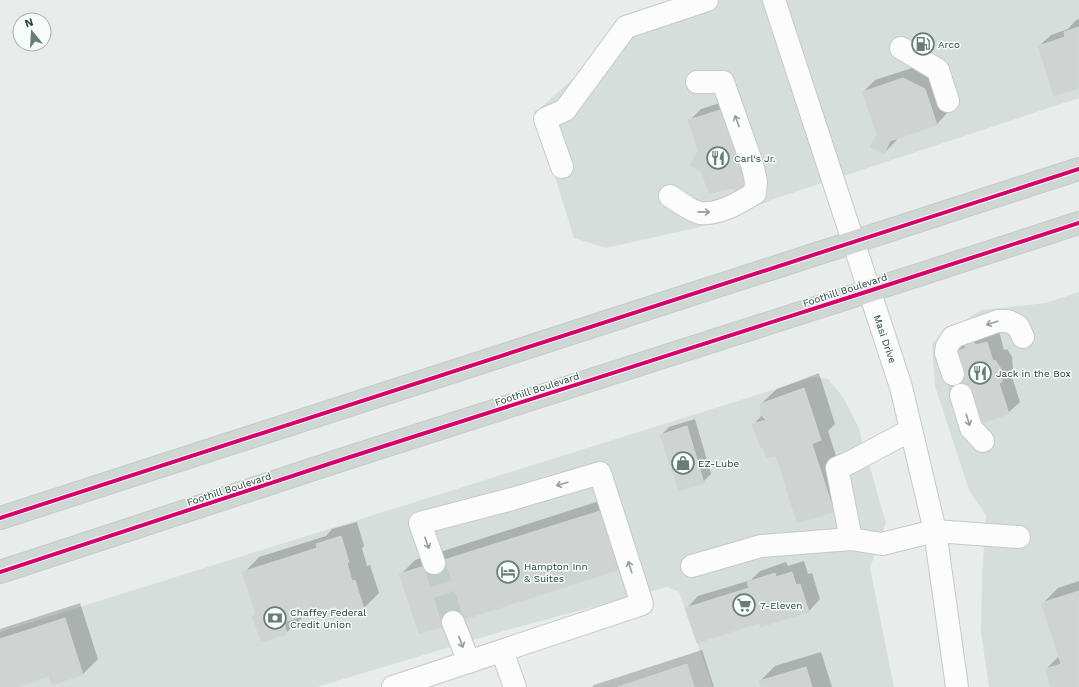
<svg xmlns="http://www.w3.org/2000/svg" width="1079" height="687" viewBox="0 0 1079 687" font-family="'Work Sans',sans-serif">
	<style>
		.built { fill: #d6dedb }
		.shadow { fill: #0003 }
		.building { fill: #cfd4d2; stroke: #d1d6d4 }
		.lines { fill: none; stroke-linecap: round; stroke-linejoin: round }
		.minor-tunnel { stroke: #c1cbc8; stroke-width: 22; stroke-dasharray: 22 11; stroke-linecap: butt }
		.minor-casing { stroke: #c5cac8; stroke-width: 24 }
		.major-casing { stroke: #c3ccc9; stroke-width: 24 }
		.minor { stroke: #fcfcfc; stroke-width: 22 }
		.major { stroke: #cfd7d5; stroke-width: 22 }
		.cycleway-casing { stroke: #f7fbf9; stroke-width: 6 }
		.cycleway { stroke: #d6006c; stroke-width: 4 }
		.oneway { stroke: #909f9b }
		.labels { text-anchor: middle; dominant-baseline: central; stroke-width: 3; stroke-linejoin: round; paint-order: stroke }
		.poi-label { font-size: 10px; fill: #24423a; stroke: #f7fbf9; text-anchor: start }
		.street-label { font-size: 10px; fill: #24423a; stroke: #f7fbf9 }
	</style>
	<rect width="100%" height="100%" fill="#e8edeb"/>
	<path class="built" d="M681 0H1079V98L771 200 713 224 606 248 574 238 535 113 577 75 612 29 624 16Z
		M1079 292V687H989L981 632 982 577 986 515 969 490 935 386 932 343 981 310 1046 303Z
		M814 377 828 379 843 397 858 426 886 523 870 568 894 687H713L679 592 667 587 507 630 317 687H0V632Z"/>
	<path class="shadow" d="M1079 19V87L1039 46 1051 35 1068 29 1076 20Z
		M915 67 937 77 948 112 937 124 898 137 896 141 884 153 863 92 875 80Z
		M739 97 752 180 740 192 699 151 689 121 701 109Z
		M999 331 1004 350 1007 349 1012 357 1013 369 1010 371 1020 402 1008 413 956 352 968 341Z
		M819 373 835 424 828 431 849 496 833 511 777 454 764 446 754 424 762 415 761 404 777 389Z
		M695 419 711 474 703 482 661 435 669 427Z
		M615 496 632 553 617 569 400 575 415 560Z
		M357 522 364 546 362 548 367 566 370 565 379 593 364 608 339 616 336 605 301 616 302 618 286 633 253 616 256 613 244 573 259 557 326 536 332 529Z
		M804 561 808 574 812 573 820 599 809 611 762 626 760 622 687 608 698 596 751 580 760 571 786 562 788 566Z
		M1079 581V687H1052L1046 669 1059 656 1043 603 1058 588Z
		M80 603 98 659 83 674 52 684 49 675 13 687H0V629Z
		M702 650 714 687H592L594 685Z
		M821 652 832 687H762L760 681 775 666Z"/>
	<path class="building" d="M1079 27V88L1054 96 1038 46 1065 37 1064 32Z
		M903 78 925 89 937 125 890 141 884 154 870 147 877 134 862 92Z
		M727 108 747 179 740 193 730 188 709 194 701 171 690 165 698 151 688 120Z
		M974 342 975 345 987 342 993 361 995 360 1001 369 1002 382 999 383 1009 414 978 424 952 398 946 376 955 352 966 348 964 345Z
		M804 388 821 440 812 444 834 512 797 523 776 456 766 458 764 447 761 448 752 424 766 420 761 415 760 410 761 407 760 404Z
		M687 426 704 483 679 491 660 435Z
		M600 511 618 570 419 634 399 574Z
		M341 536 349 562 347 563 352 581 355 580 364 609 338 617 335 606 284 622 287 634 261 642 252 616 256 614 242 572 317 548 316 544Z
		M792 572 796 585 800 584 809 612 761 627 759 623 697 643 685 608 749 588 747 582 775 573 776 577Z
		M1079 591V687H1051L1045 669 1061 664 1041 603Z
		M65 618 83 675 52 685 49 676 16 687H0V639Z
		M687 664 694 687H618Z
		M806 667 812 687H761L759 681Z"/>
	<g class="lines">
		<path class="minor-tunnel" d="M434 563 453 622"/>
		<g class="minor-casing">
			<path id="minor" d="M774 0 901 387 935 531 957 687
				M901 48 938 70 948 101
				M562 167 545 119 565 110 626 27 707 0
				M670 196C676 200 693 212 700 213 719 215 739 203 755 193L756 181 752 164 723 82H697
				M953 374 946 353 947 346 953 337 998 321H1008L1018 326 1023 337
				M961 395 971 428 983 441
				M851 539 837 468 849 463 911 430
				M692 566 761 546 851 539 882 544 935 531 1019 537
				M453 622 469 662
				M502 651 515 687
				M393 687 642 604 600 473 512 499 420 523 434 563"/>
		</g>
		<g class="major-casing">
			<path id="major" d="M0 518 1079 169
				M0 572 347 458 869 291 1079 223"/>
		</g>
		<use href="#minor" class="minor"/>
		<use href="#major" class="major"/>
		<g class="cycleway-casing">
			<path id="cycleway" d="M0 518 1079 169
				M0 572 347 458 869 291 1079 223"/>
		</g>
		<use href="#cycleway" class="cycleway"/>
	</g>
	<defs><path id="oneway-shaft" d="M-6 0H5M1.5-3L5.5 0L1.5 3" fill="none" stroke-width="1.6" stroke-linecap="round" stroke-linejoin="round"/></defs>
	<g class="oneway">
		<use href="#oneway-shaft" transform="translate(737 121) rotate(-110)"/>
		<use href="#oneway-shaft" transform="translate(704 212) rotate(1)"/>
		<use href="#oneway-shaft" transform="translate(992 323) rotate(162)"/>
		<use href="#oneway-shaft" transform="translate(968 420) rotate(73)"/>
		<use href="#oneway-shaft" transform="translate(562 484) rotate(163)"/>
		<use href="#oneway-shaft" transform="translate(427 543) rotate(70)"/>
		<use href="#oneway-shaft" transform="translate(630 567) rotate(-108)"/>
		<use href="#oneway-shaft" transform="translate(461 642) rotate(69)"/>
	</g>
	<defs>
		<g id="fuel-ring" transform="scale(1.15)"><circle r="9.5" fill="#f7fbf9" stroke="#697e78" stroke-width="1.5"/><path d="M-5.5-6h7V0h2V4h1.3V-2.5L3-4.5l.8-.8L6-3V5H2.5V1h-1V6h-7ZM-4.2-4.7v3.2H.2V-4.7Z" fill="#697e78"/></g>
		<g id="restaurant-ring" transform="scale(1.15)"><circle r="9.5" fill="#f7fbf9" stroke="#697e78" stroke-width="1.5"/><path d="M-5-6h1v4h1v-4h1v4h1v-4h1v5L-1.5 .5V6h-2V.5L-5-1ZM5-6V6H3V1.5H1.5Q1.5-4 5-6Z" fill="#697e78"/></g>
		<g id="shop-ring" transform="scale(1.15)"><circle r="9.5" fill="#f7fbf9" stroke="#697e78" stroke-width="1.5"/><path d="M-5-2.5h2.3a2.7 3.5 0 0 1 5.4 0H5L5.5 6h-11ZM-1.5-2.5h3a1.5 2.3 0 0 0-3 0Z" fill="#697e78"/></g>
		<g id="hotel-ring" transform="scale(1.15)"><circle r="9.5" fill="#f7fbf9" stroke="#697e78" stroke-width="1.5"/><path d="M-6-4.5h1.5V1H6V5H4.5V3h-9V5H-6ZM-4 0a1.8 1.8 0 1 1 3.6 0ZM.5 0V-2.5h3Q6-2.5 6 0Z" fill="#697e78"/></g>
		<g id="supermarket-ring" transform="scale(1.15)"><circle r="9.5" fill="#f7fbf9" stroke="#697e78" stroke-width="1.5"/><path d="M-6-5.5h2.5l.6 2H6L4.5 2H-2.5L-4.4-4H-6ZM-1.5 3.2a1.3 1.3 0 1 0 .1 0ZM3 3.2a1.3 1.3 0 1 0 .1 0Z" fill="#697e78"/></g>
		<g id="bank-ring" transform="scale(1.15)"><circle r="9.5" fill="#f7fbf9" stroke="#697e78" stroke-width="1.5"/><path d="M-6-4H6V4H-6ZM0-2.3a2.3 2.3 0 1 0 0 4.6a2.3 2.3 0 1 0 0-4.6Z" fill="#697e78"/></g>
	</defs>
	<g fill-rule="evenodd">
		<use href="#fuel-ring" x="923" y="44"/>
		<use href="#restaurant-ring" x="718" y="158"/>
		<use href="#restaurant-ring" x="980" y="373"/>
		<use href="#shop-ring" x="683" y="463"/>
		<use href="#hotel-ring" x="508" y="572"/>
		<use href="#supermarket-ring" x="744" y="605"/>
		<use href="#bank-ring" x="275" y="618"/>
	</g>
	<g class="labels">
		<g class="poi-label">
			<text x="938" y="44">Arco</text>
			<text x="734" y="158">Carl's Jr.</text>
			<text x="996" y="373">Jack in the Box</text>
			<text x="698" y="463">EZ-Lube</text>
			<text x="524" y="566">Hampton Inn<tspan x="524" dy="12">&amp; Suites</tspan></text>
			<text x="760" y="605">7-Eleven</text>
			<text x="290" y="612">Chaffey Federal<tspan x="290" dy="12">Credit Union</tspan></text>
		</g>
		<g class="street-label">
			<text transform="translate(845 290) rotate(-18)">Foothill Boulevard</text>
			<text transform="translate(885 339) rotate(71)">Masi Drive</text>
			<text transform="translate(537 389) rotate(-18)">Foothill Boulevard</text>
			<text transform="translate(229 489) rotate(-18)">Foothill Boulevard</text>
		</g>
	</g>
	<g transform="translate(32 32) rotate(342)"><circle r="19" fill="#f7fbf9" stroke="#a3b1ad"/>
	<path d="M0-3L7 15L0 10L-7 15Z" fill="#697e78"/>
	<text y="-6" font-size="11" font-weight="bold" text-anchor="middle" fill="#24423a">N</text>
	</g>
</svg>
